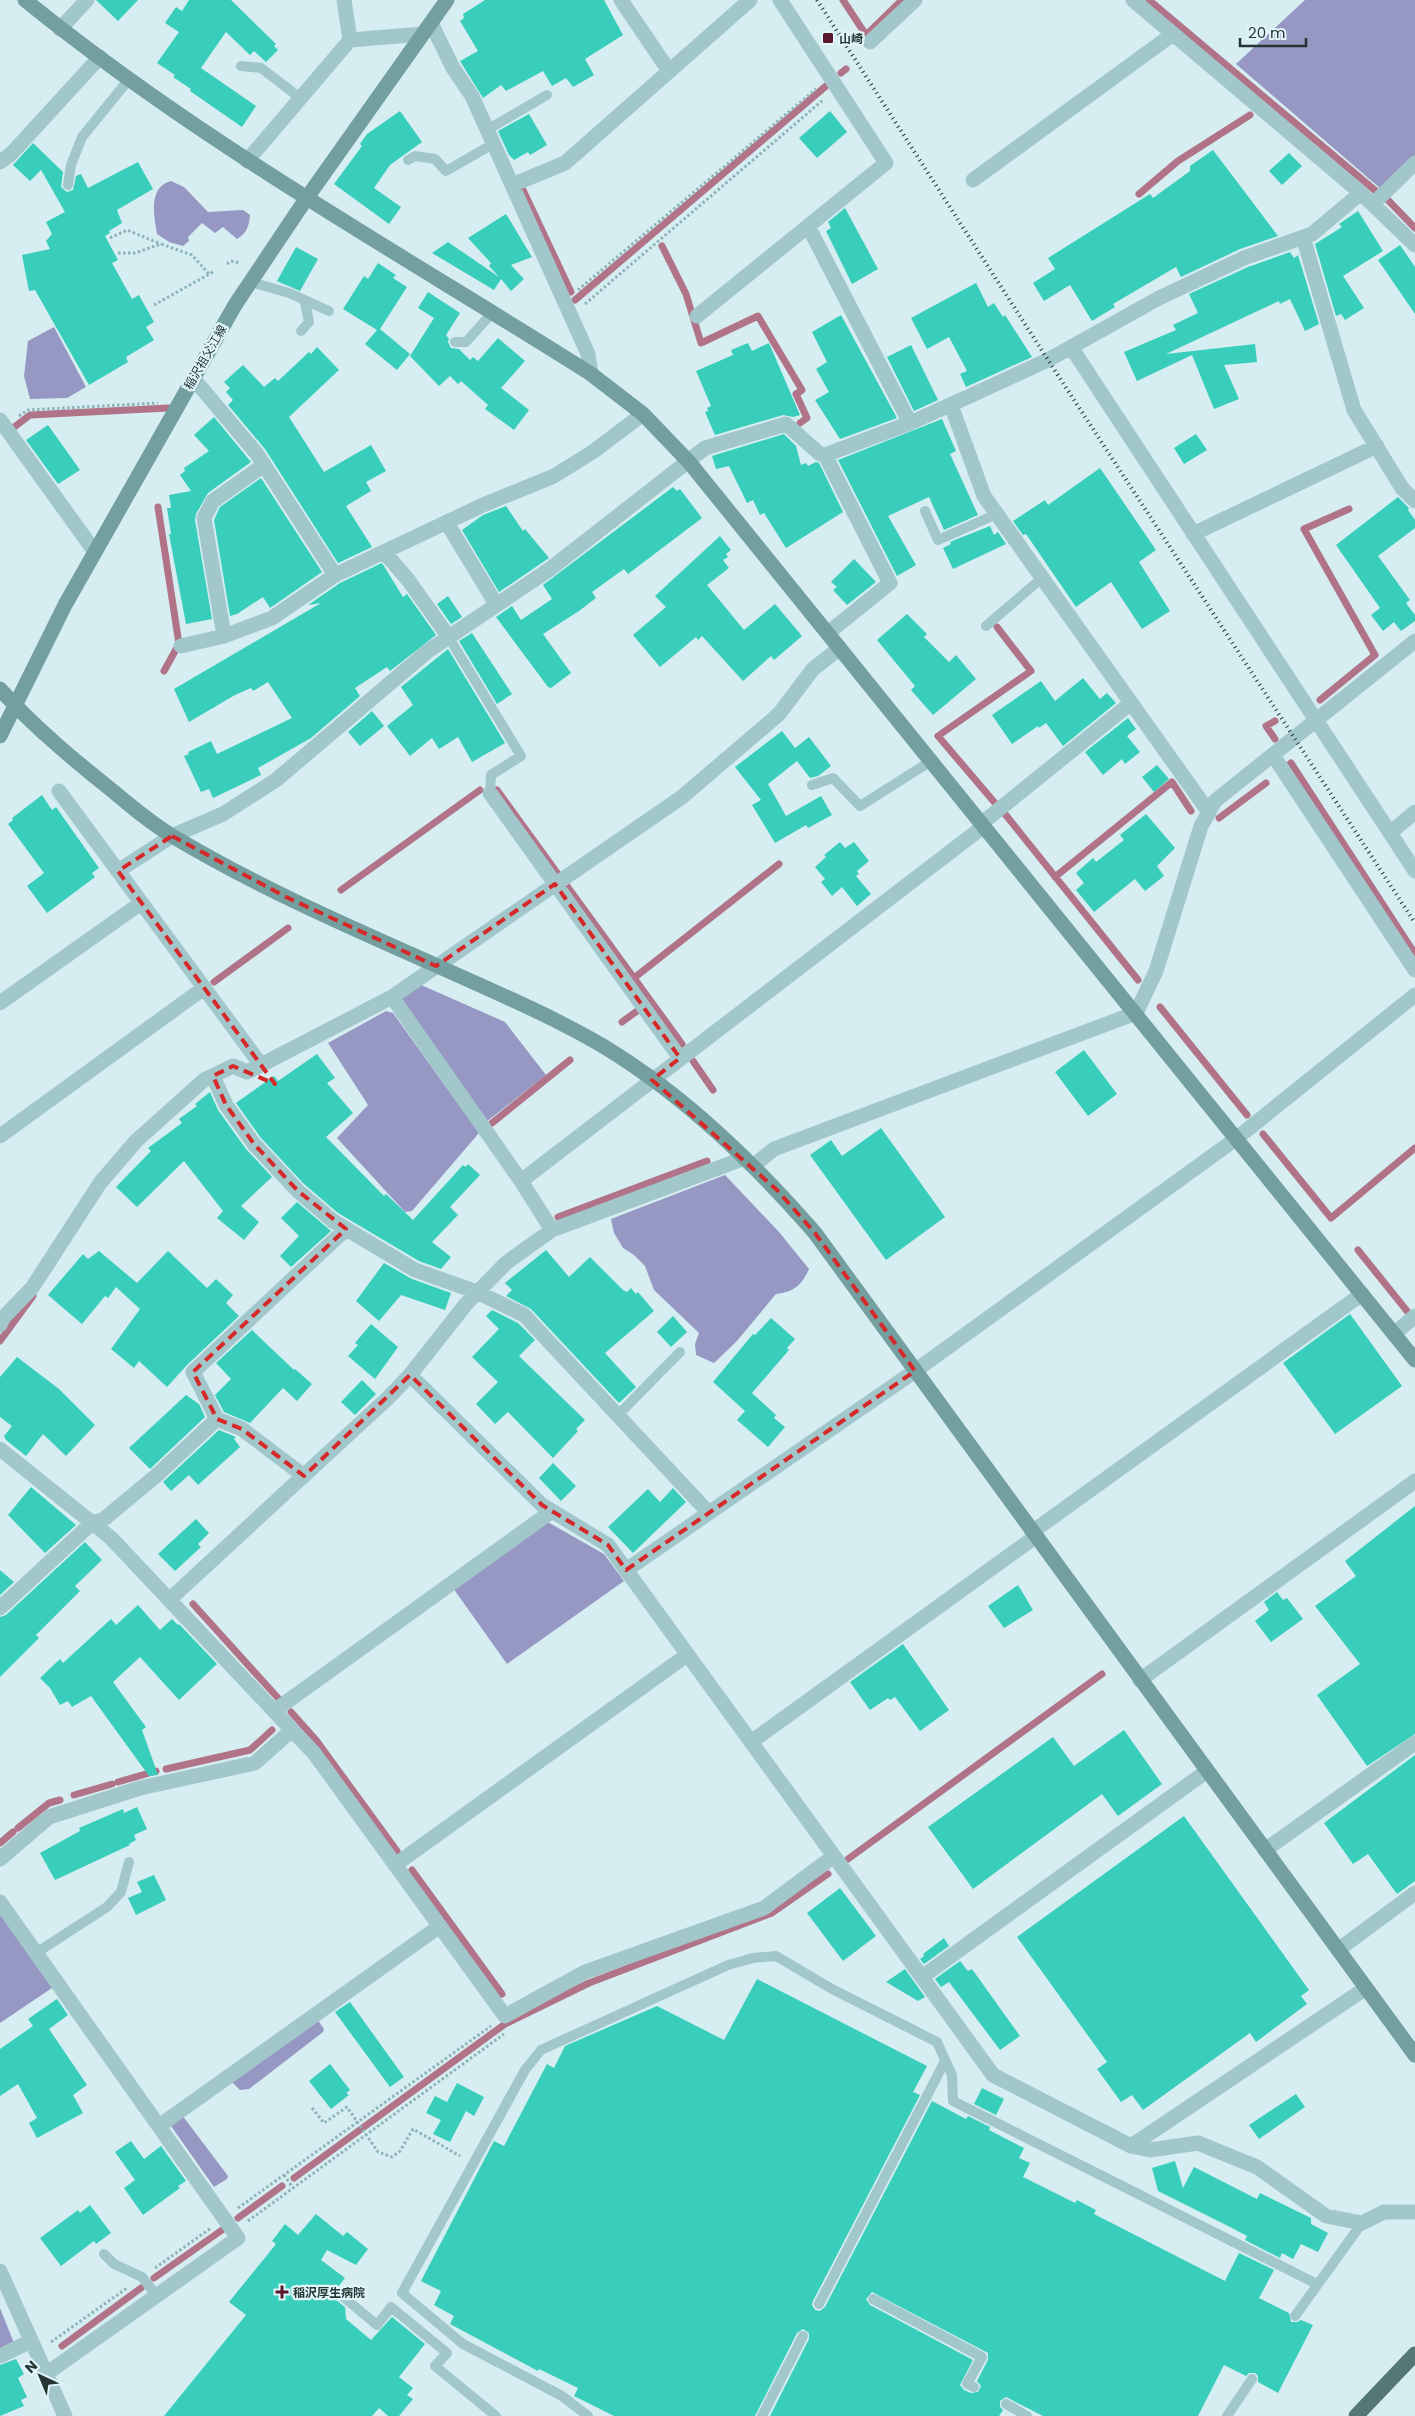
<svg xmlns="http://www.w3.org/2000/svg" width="1415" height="2416" viewBox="0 0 1415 2416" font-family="Poppins,'Noto Sans JP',sans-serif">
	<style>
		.green { fill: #9697c2 }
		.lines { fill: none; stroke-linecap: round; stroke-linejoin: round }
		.stream { stroke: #b17388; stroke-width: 7 }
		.building { fill: #38cebb; fill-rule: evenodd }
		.path { stroke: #8cb4b7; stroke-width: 3; stroke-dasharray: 2.5 2.5; stroke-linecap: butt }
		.lane { stroke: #a2c7cb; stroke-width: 10 }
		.street { stroke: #a2c7cb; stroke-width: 15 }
		.secondary { stroke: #739f9e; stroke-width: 15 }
		.primary { stroke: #557877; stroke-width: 15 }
		.rail { stroke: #253534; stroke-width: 4; stroke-dasharray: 1 4; stroke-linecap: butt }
		.marked { fill: none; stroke: #d62828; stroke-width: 4; stroke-dasharray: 10 6; stroke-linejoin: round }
		.poi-dot { fill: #59182c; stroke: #e2f6fa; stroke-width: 2 }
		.labels { text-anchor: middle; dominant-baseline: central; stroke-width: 4.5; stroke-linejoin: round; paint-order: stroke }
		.poi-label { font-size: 12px; font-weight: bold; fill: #253534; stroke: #e2f6fa; text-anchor: start }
		.street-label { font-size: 12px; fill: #253534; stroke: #e2f6fa }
	</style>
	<rect width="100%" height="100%" fill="#d6eef2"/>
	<path class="green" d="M1305 0H1415V156L1381 189 1236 64Z
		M171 181 184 187 208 212 243 210 250 215C249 226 247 233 237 239L223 227 215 233 202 223 188 237 189 241 183 246 169 242 157 234C154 216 148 187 171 181Z
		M54 327 86 387 67 398 30 399 24 376 28 341Z
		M419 984 505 1022 546 1075 486 1122 401 998Z
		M386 1011 393 1013 479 1133 412 1211 405 1212 337 1138 368 1105 328 1043Z
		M725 1175 779 1232 809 1269C802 1285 794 1292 776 1294L736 1342 714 1363 696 1355 695 1344 699 1333 654 1290 645 1266 634 1255 623 1248 614 1233 611 1219Z
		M546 1521 604 1554 624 1581 507 1664 453 1588Z
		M0 1914 52 1988 0 2023Z
		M317 2019 324 2029 323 2032 249 2089 240 2090 230 2080Z
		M182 2115 228 2176 227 2179 214 2187 171 2126Z
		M0 2308 14 2343 0 2350Z"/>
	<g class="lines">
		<path class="stream" d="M843 0 866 35 902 0
			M1149 0 1377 192
			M841 73 846 69
			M523 190 571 292
			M1139 194 1178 161 1250 115
			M1386 198 1415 228
			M662 246 686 294 701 343 758 316 802 390 796 394 807 418 800 423
			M575 300 826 86
			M13 428 30 415 169 408
			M158 507 179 644 164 671
			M1320 700 1375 655 1304 529 1349 509
			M1275 739 1266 726 1275 721
			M1288 766 1291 763 1415 954
			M497 790 558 874
			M995 803 938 736 1031 671 997 627
			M1005 814 1138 980
			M1219 818 1266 783
			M1055 877 1172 782 1191 811
			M567 886 682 1044
			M341 890 480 790
			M634 978 779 864
			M214 982 288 928
			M1160 1007 1247 1115
			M622 1022 637 1011
			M693 1061 713 1090
			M492 1123 570 1060
			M1263 1134 1331 1218 1415 1148
			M558 1217 707 1161
			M1358 1250 1407 1311
			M0 1341 33 1296
			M193 1604 278 1698
			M291 1712 316 1740 397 1851
			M166 1769 250 1750 272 1730
			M118 1782 156 1771
			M74 1795 112 1784
			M18 1828 49 1803 60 1800
			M0 1843 13 1832
			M848 1859 1102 1674
			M412 1870 502 1994
			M294 2178 505 2024 589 1983 772 1913 828 1874
			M238 2218 282 2186
			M154 2278 222 2230
			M62 2346 141 2288"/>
	</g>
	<path class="building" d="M96 0H138L118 21Z
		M189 0H231L276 44 274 46 278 50 266 62 254 51 250 55 226 32 201 68 256 106 242 127 190 91 191 89 173 77 175 75 157 63 179 32 165 23 176 7 182 11Z
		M485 0H604L623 35 585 59 594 75 573 87 566 78 552 86 543 71 506 91 501 85 483 98 460 61 478 51 460 21 464 18 463 14Z
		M400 111 422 142 390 165 374 188 401 207 389 224 334 184 362 146 360 144 367 134Z
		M830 111 847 132 817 158 799 138Z
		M529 114 547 145 530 155 528 152 514 160 509 155 498 131Z
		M33 143 63 172 61 187 67 192 73 190 76 176 81 174 88 188 138 162 153 189 117 210 122 223 109 231 110 233 105 236 118 260 112 263 132 299 139 295 154 322 146 327 154 340 126 357 128 362 89 385 35 290 29 291 22 255 50 249 46 241 52 234 46 222 65 212 41 170 30 181 13 165Z
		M1213 150 1278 236 1240 249 1181 277 1176 267 1113 304 1115 307 1092 321 1070 285 1044 301 1033 283 1055 269 1048 258 1150 194 1153 198 1190 171V166Z
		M1289 153 1302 166 1282 185 1269 171Z
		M845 208 878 269 852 284 826 231 831 228 828 222Z
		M1358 211 1383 251 1343 276 1364 308 1345 320 1341 314 1336 316 1315 244 1342 227 1339 224Z
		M506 214 532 257 511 265 524 279 511 291 501 279 494 290 432 253 448 242 499 277 489 266 491 263 468 238Z
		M1400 245 1415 267V314L1378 260Z
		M296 247 318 259 300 291 277 281Z
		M1290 252 1294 258 1298 255 1319 324 1305 331 1290 299 1280 304 1279 301 1166 354 1255 344 1257 362 1224 365 1239 399 1214 409 1192 355 1137 381 1124 352 1176 330 1173 325 1198 313 1189 294 1248 267Z
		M378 263 396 275 393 278 407 287 380 329 410 354 397 370 365 344 377 330 343 309 364 276 368 279Z
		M976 283 988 307 994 303 1003 317 1005 315 1032 357 966 387 960 374 967 371 949 337 927 349 911 318Z
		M428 292 460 313 446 335 449 339 448 342 451 348 459 349 470 360 473 357 478 361 498 338 525 361 501 388 529 410 514 430 485 409 488 405 461 381 458 384 450 376 439 386 410 356 434 318 418 308Z
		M841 315 897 418 840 439 815 400 829 392 816 369 827 362 812 332Z
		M748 343 752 351 769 343 800 415 793 417 783 415 715 435 705 412 708 411 707 408 711 406 696 371 733 355 731 350Z
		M911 345 938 400 914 411 887 357Z
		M317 347 339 370 289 417 324 472 371 445 386 471 366 482 371 491 346 506 372 547 338 563 265 449 228 405 233 400 226 392 230 388 224 382 243 365 264 387 275 378 278 381 309 352 311 354Z
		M214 417 251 462 208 493 196 514 195 520 212 619 186 624 169 534H171L167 508H171L169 495 191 491 180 475 185 471 184 468 209 451 194 435Z
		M942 419 956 451 950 454 978 515 944 530 929 497 888 516 916 565 897 576 838 460Z
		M48 425 80 470 58 484 26 440Z
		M784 434 796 446 801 465 806 463 808 466 816 462 819 463 843 512 786 548 764 513 760 515 753 500 747 503 729 466 716 469 712 456Z
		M1196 434 1207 450 1184 464 1174 448Z
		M1100 468 1156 550 1139 562 1170 611 1142 629 1111 582 1076 607 1026 534 1023 535 1013 521 1045 500 1048 505Z
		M261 478 322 572 270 608 263 597 237 614 230 616 214 520 220 507Z
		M673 487 677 491 680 489 702 518 628 574 624 569 592 592 596 598 579 611 543 634 571 673 551 688 548 687 496 617 512 606 521 620 552 599 543 585Z
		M1398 497 1409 508 1408 510 1415 520V528L1378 556 1410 600 1406 603 1415 615V621L1401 631 1394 622 1383 631 1371 615 1380 608 1336 545Z
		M506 506 523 531 525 529 549 558 499 592 462 530 483 515Z
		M990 526 994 535 998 532 1006 544 953 569 943 548 951 544 950 542Z
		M720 536 731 550 726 554 728 557 723 560 729 568 707 585 744 630 775 604 802 636 774 660 771 656 743 681 702 636 698 640 696 637 660 667 633 635 666 607 655 596Z
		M854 559 876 582 847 605 833 590 837 587 831 582Z
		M382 563 403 597 407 594 436 635 390 671 387 667 355 688 360 696 311 738 258 768 261 775 213 798 209 789 201 792 184 756 189 754 188 752 211 741 217 754 292 718 268 682 253 691 251 688 235 695 189 722 174 689 321 603 308 605 340 583Z
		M448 596 462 617 451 624 437 604Z
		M907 614 927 634 924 637 949 662 956 655 976 679 933 715 911 690 915 686 877 640Z
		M472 633 512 694 497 704 459 641Z
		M448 649 505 743 472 762 458 737 439 749 432 738 410 756 387 726 413 705 401 687Z
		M1083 678 1100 699 1107 693 1116 703 1063 746 1046 723 1039 728 1038 726 1012 744 992 715 1041 681 1055 701Z
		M372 711 384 726 360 746 348 732Z
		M1128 718 1136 729 1127 736 1140 752 1125 764 1122 759 1103 775 1085 752Z
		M782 731 795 748 809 737 831 766 818 776 810 778 797 761 768 784 786 816 821 796 832 815 808 828 806 825 775 843 752 805 761 800 735 767Z
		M1157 765 1169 779 1154 792 1142 777Z
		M42 795 52 810 56 807 99 868 92 873 95 877 47 913 27 886 44 873 8 824 13 820 12 818Z
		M1146 814 1175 848 1157 866 1164 876 1145 891 1135 879 1094 912 1076 890 1084 883 1076 873 1093 858 1096 862 1124 840 1120 835Z
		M840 842 845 848 854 842 869 861 857 871 859 874 856 876 871 894 857 906 842 887 832 896 821 882 825 879 815 867 826 857 824 855Z
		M1084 1050 1117 1094 1088 1116 1055 1072Z
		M317 1054 335 1078 327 1083 353 1113 326 1137 384 1196 386 1194 413 1220 463 1165 466 1167 468 1164 480 1175 450 1207 458 1215 432 1242 451 1257 441 1269 419 1261 338 1213 304 1184 261 1138 236 1103 274 1076 278 1081Z
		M210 1092 218 1110 246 1149 272 1177 241 1206 259 1222 244 1240 217 1218 223 1211 184 1161 137 1207 116 1187 151 1151 148 1148 182 1123 179 1119 197 1106 195 1104Z
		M881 1128 945 1217 886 1260 810 1155 831 1140 842 1156Z
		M297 1202 331 1231 291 1267 280 1256 299 1236 281 1218Z
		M546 1250 569 1277 590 1257 623 1290 627 1292 631 1288 636 1294 638 1292 654 1311 605 1353 636 1387 619 1403 531 1309 506 1296 512 1290 505 1283Z
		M99 1251 137 1283 168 1251 207 1288 216 1279 233 1295 226 1303 239 1316 187 1365 167 1387 139 1361 134 1368 111 1349 140 1309 116 1287 108 1298 105 1296 82 1324 48 1295 83 1254 88 1259Z
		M384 1263 412 1279 451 1293 445 1310 401 1295 379 1321 356 1301Z
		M492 1310 518 1323 535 1340 519 1356 585 1420 576 1429 578 1431 553 1458 508 1412 495 1424 476 1404 498 1382 472 1357 499 1329 486 1316Z
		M1350 1314 1402 1386 1335 1434 1283 1363Z
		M673 1316 687 1332 671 1347 657 1332Z
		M771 1318 795 1339 787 1348 789 1350 752 1393 776 1415 774 1418 785 1427 768 1447 737 1420 745 1411 713 1382 753 1334 755 1335Z
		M371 1324 398 1347 375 1379 348 1356 358 1345 355 1343Z
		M252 1330 294 1370 295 1369 312 1384 297 1401 283 1388 250 1423 224 1412 215 1395 231 1379 216 1363Z
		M17 1357 59 1389 95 1425 66 1456 43 1434 26 1456 6 1440 4 1436 12 1426 0 1417V1377Z
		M362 1380 376 1394 355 1415 341 1402Z
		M186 1395 199 1404 205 1417 150 1469 129 1448Z
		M219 1430 236 1437 234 1439 240 1447 198 1485 189 1475 171 1491 163 1482Z
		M553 1463 576 1486 561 1501 539 1478Z
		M31 1487 76 1525 45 1553 8 1515Z
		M673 1488 686 1502 633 1553 608 1527 648 1489 660 1502Z
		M1415 1506V1734L1367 1766 1317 1695 1360 1664 1315 1606 1356 1576 1345 1561Z
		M196 1519 209 1533 198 1544 201 1547 175 1571 158 1554Z
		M85 1542 102 1560 75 1586 80 1591 36 1635 39 1638 0 1677V1617L6 1615Z
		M0 1570 14 1582 0 1595Z
		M1018 1585 1033 1610 1004 1628 988 1606Z
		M1277 1592 1283 1600 1287 1598 1303 1619 1271 1642 1255 1621 1269 1610 1264 1602Z
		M138 1605 160 1630 172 1619 178 1625 179 1624 217 1664 179 1700 140 1657 113 1682 146 1727 142 1730 158 1775 149 1776 91 1696 72 1707 68 1701 60 1705 50 1688 40 1678 60 1659 63 1663 111 1619 116 1625Z
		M903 1644 949 1710 920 1731 895 1697 890 1700 888 1698 870 1710 850 1682Z
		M1124 1730 1162 1784 1118 1816 1102 1794 973 1889 928 1827 1053 1737 1074 1766Z
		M1415 1755V1881L1397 1894 1368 1854 1353 1864 1324 1823Z
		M137 1807 147 1829 134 1835 136 1840 129 1844 130 1845 55 1880 40 1853 80 1831 79 1828 123 1809 124 1813Z
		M1184 1816 1309 1990 1301 1996 1307 2004 1256 2042 1250 2033 1143 2110 1132 2095 1121 2102 1097 2069 1107 2062 1017 1937Z
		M154 1875 166 1900 136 1915 128 1898 142 1892 137 1882Z
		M840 1888 876 1936 843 1961 807 1913Z
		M944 1938 949 1946 924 1964 920 1959 924 1956 923 1954Z
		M960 1961 968 1971 972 1969 1020 2036 1000 2050 949 1982 941 1987 935 1979Z
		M905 1969 925 1997 918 2001 886 1982Z
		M757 1979 927 2066 913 2092 920 2095 813 2301 812 2305 815 2310 820 2311 825 2307 932 2101 966 2119 968 2116 990 2127 989 2130 1024 2148 1019 2158 1030 2163 1023 2177 1075 2203 1077 2200 1096 2210 1094 2214 1225 2281 1239 2253 1274 2270 1259 2298 1289 2313 1291 2322H1297L1301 2320 1313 2325 1278 2393 1258 2382V2376L1255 2373H1249L1246 2376 1224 2365 1198 2416H1043L1006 2397 1000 2401V2407L1003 2410 999 2416H770L809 2339V2333L803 2329 797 2333 755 2416H614L574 2396 578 2388 539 2369 538 2371 450 2324 454 2316 434 2305 441 2291 421 2281 494 2141 504 2146 547 2064 554 2068 565 2046 657 2006 724 2040ZM872 2292 988 2353V2360L977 2381 981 2386 978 2392 971 2393 964 2390 960 2385 973 2360 870 2305 866 2299Z
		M57 1999 68 2015 49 2029 87 2085 73 2095 83 2113 37 2138 29 2123 37 2118 18 2084 0 2096V2049L33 2026 28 2019Z
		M350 2002 404 2077 390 2087 335 2012Z
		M330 2064 350 2090 346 2093 349 2095 331 2109 309 2081Z
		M457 2083 484 2097 474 2116 466 2111 450 2142 433 2134 441 2120 426 2113 435 2096 447 2102Z
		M982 2088 1004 2099 996 2115 974 2104Z
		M1296 2094 1305 2107 1259 2139 1249 2125Z
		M131 2141 144 2159 161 2146 186 2181 178 2186 180 2188 143 2215 124 2188 135 2180 115 2152Z
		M1175 2161 1183 2188 1194 2167 1257 2199 1260 2193 1311 2218V2224L1328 2233 1318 2252 1301 2244 1293 2259 1282 2253 1280 2258 1245 2240 1247 2236 1230 2227 1158 2191 1152 2168Z
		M90 2205 111 2233 96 2244 94 2241 61 2266 40 2238 78 2210 80 2213Z
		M316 2214 343 2236 347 2232 368 2249 356 2265 327 2250 321 2260 345 2278 334 2292 336 2300 345 2307 346 2319 371 2340 392 2317 425 2344 399 2377 413 2388 407 2395 413 2399 399 2416H388L379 2408 372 2416H164L246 2315 229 2302 276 2244 272 2241 285 2224 298 2235Z
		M16 2359 24 2374 18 2378 27 2397 21 2400 24 2406 0 2416V2365Z"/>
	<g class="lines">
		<path class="path" d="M110 238 127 230 161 244
			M118 253H135L161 244 192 255 209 274
			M227 264 231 261 241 263
			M578 290 816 89
			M585 304 823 100
			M154 305 213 272
			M19 416 28 410 158 403
			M312 2108 324 2123 347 2107 378 2152 392 2157 400 2151 413 2129 460 2156
			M284 2175 293 2188
			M238 2208 491 2026
			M248 2221 504 2034
			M155 2268 211 2228
			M51 2342 127 2288"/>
		<path class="lane" d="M241 66 261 68 299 97
			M487 130 547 95
			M408 160 415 156 435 159 446 171 493 144
			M68 185 71 165 82 137 130 78
			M251 282 289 293 329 311
			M301 331 309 322 305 302
			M455 342H466L492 313
			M925 511 938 540 997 514
			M986 626 1042 578
			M448 636 521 756 491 775 490 793
			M812 785 833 778 860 806 931 761
			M618 1415 680 1352
			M36 1953 107 1907 121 1892 129 1862
			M104 2254 114 2264 142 2277 157 2296
			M341 2295 377 2325 391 2307 447 2353 435 2366 496 2416
			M873 2299 982 2357 967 2384 974 2387
			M819 2304 945 2061
			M1295 2316 1362 2223
			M1006 2404 1027 2416
			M588 2416 562 2396 463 2344 402 2293 525 2070 541 2050 728 1965 753 1958 776 1956 832 1989 937 2042 952 2075 953 2101 1317 2284
			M762 2416 803 2336
			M1227 2416 1252 2379"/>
		<path class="street" d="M344 0 350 40
			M621 0 669 71
			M1133 0 1361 193 1415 245
			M431 23 453 68 472 96 588 354 591 374
			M60 29 87 0
			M870 42 915 0
			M247 161 350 40 423 34
			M0 162 11 154 100 57
			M973 180 1173 34
			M512 185 565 163 750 0
			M1373 204 1415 163
			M808 226 910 423
			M1303 237 1354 410 1402 488 1415 501
			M697 316 886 163 780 0
			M1071 347 1415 871
			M193 378 257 454 335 575
			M951 405 984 496 1208 811
			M0 420 95 552
			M825 455 890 583 828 633
			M447 523 496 604
			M1193 534 1377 446
			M385 553 409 581 448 636
			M224 636 204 518 213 501 264 465
			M181 646 224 636 272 618 335 575 483 505 554 476 594 451 643 414
			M1273 755 1415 970
			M59 791 261 1065 392 997 521 1181 552 1230
			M490 793 680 1058
			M982 823 1131 703
			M1390 833 1415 812
			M118 871 172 836 223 814 276 780 428 651 550 569 705 448 786 424 820 454 825 455 910 423 972 395 1048 360 1159 298 1244 258 1312 234 1361 193
			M392 997 682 797 779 714 813 669 840 648
			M0 1003 141 903
			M213 1076 226 1105 254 1144 298 1191 333 1221 415 1270 477 1292 524 1315 709 1513
			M0 1136 204 988
			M753 1166 774 1149 1136 1013 1156 971 1201 826 1215 801 1415 641
			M521 1181 984 826
			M0 1325 3 1318 32 1288 100 1183 136 1141 204 1080 233 1066 247 1072 261 1065
			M1394 1334 1415 1316
			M410 1375 542 1505 608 1545 993 2075 1131 2146 1150 2150 1198 2143 1257 2167 1326 2216 1362 2223 1384 2212H1415
			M217 1419 242 1429 304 1476
			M0 1449 111 1538 292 1730 255 1763 140 1788 49 1817 0 1859
			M1032 1532 1362 1294
			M626 1570 915 1371 1237 1138 1415 995
			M169 1600 389 1397 410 1375 466 1304 506 1263 552 1230 745 1158
			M0 1608 92 1523 104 1519 157 1475 217 1419 193 1372 346 1229
			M1140 1680 1415 1481
			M274 1711 552 1511
			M292 1730 314 1753 505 2016 585 1972 764 1908 834 1856
			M751 1742 1035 1537
			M1265 1850 1415 1743
			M395 1865 687 1655
			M0 1902 238 2238 46 2374
			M1338 1950 1415 1893
			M922 1977 1207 1771
			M159 2126 440 1926
			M1131 2146 1366 1988
			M0 2271 65 2416
			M0 2356 31 2341"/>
		<path class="secondary" d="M25 0C201 143 400 253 591 374L643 414 689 462 1415 1360
			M0 689C34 727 74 760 114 792 133 808 152 824 174 837 256 886 345 925 433 964 490 990 548 1014 603 1046 684 1095 753 1162 815 1233L1415 2055
			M0 736 65 605 235 305 306 199 447 0"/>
		<path class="primary" d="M1356 2416 1415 2354"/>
		<path class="rail" d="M817 0 1048 360 1415 923"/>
	</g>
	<path class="marked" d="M172 836 286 897 436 966 555 884 680 1058 652 1080 777 1190 815 1233 915 1371 626 1570 608 1545 542 1505 410 1375 304 1476 242 1429 217 1419 193 1372 346 1229 298 1191 254 1144 226 1105 213 1076 233 1066 275 1084 118 871Z"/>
	<g class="poi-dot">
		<rect x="822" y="32" width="12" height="12" rx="2.5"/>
		<path d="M279.5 2284.5h5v5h5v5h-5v5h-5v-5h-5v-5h5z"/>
	</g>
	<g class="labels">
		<g class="poi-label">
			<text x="839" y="38">山崎</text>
			<text x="293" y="2292">稲沢厚生病院</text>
		</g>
		<g class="street-label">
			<text transform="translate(205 357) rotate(-60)">稲沢祖父江線</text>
		</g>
	</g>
	<g transform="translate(40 2376) rotate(316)" stroke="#e2f6fa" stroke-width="4" paint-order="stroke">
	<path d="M0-4L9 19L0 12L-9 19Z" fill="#253534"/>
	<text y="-8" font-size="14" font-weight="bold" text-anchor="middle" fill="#253534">N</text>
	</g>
	<path d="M1240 38v8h66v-8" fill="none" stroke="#253534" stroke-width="2.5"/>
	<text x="1248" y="38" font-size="15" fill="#253534" stroke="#e2f6fa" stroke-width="4" paint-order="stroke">20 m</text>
</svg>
